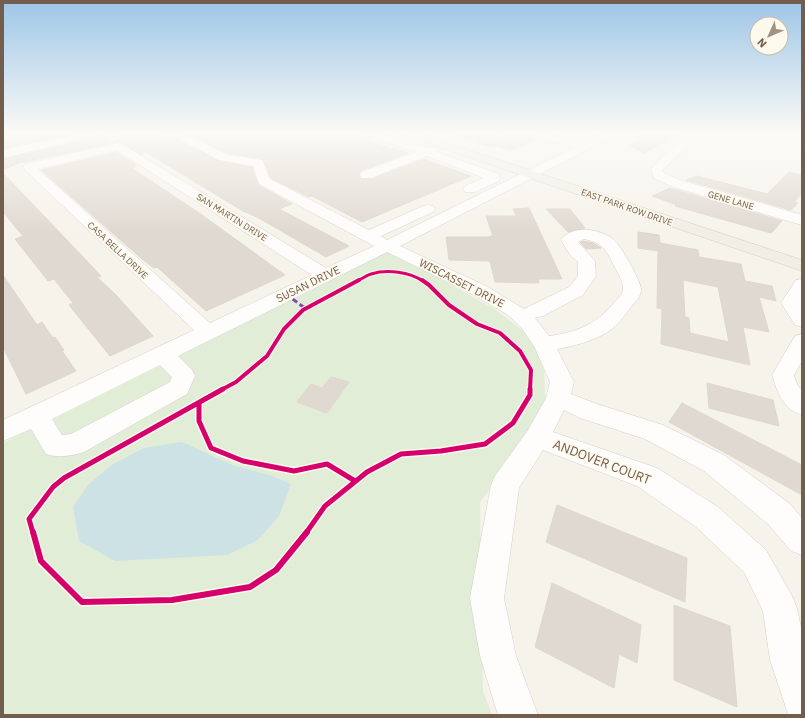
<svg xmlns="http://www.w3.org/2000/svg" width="805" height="718" viewBox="0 0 805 718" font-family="'IBM Plex Sans',sans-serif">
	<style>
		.green { fill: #e1edd7 }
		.water { fill: #cde2e5 }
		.building { fill: #e0d9d1; stroke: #dfd7cd; fill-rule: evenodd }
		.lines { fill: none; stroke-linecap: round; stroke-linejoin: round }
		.minor-casing { stroke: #d5d0c9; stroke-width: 1 }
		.major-casing { stroke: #d5cec7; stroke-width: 1 }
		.minor { fill: #fefdfc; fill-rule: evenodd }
		.major { fill: #f1eee6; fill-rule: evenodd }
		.quiet { stroke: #8e44ad; stroke-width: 3; stroke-dasharray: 5.5 3; stroke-linecap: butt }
		.cycleway-far3-casing { stroke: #fef9ed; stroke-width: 5 }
		.cycleway-far2-casing { stroke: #fef9ed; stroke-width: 6 }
		.cycleway-far1-casing { stroke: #fef9ed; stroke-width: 8 }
		.cycleway-casing { stroke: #fef9ed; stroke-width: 9 }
		.cycleway-far3 { stroke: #d6006c; stroke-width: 3 }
		.cycleway-far2 { stroke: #d6006c; stroke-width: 4 }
		.cycleway-far1 { stroke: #d6006c; stroke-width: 5 }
		.cycleway { stroke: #d6006c; stroke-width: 6 }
		.labels { text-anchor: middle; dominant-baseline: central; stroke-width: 3; stroke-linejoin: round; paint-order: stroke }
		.far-street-label { font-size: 9px; fill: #735e4d; stroke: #fef9ed }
		.street-label { font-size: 11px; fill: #735e4d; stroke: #fef9ed }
		.near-street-label { font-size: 13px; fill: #735e4d; stroke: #fef9ed }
	</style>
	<rect width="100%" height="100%" fill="#f6f3eb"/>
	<path class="green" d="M387 251 412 263 493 308 525 332 540 356 544 370 546 415 480 502 483 691 492 715H3V443Z"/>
	<path class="water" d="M182 442 235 466 270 475 291 484 279 516 258 540 227 555 115 561 79 541 73 507 88 485 113 464 144 448Z"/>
	<path class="building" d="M3 133H76L3 148Z
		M195 133H346L391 149 394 148 408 153 360 171 359 175 360 179H372L424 159 471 176 362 222 312 196 309 197 271 178 262 159 226 153 189 134Z
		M456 133H491L493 136 502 138 510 136 512 133H527L529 136 539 139 511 150 498 146H488L456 136Z
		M651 133H679L644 153 629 145Z
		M150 134 162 141 174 138 219 161 252 167 258 185 292 204 279 209 349 246 326 257 257 217 243 211 144 151 142 155 118 142 19 163 3 170V159L91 139 104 137 113 142 123 135Z
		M116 152 136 165 133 169 202 215 285 275 206 311 157 267 154 268 142 259 41 170Z
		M789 172 802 175V193L794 202 798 203 791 210 686 180 697 176 767 194Z
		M3 173 85 259 101 276 97 277 116 295 153 336 110 356 69 305 73 303 54 279 48 281 15 239 23 236 3 212Z
		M670 188 782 221 771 233 675 206 677 205 652 196Z
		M529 208 562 279H538L539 283 495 282 490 261 449 260 446 237H490V236H493L486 216H516L513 209Z
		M546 209H570L585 228 568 232Z
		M638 232 659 235 660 243 698 250 699 257 741 264 745 281 772 286 776 301 759 297 769 332 743 327 750 365 661 344 662 309 657 308 658 251 638 248ZM683 280 718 287 729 342 690 333 689 318 685 317Z
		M583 241 593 243 601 248 586 249 580 242Z
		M3 275 37 325 42 322 53 338 55 337 64 350 62 351 76 371 26 394 3 347Z
		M331 377 349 382 327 413 297 402 311 384 322 388Z
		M707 383 773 400 779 426 709 408Z
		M682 403 802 465V495L669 422Z
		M557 505 687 558 685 602 546 542Z
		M552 583 641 625 637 663 619 654 614 688 535 647Z
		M674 605 730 626 737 707 674 680Z"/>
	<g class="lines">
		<g class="minor-casing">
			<path id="minor" d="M82 133H101L100 135 3 158V150Z
				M170 133H183L226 154 262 160 270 179 369 230 423 206 428 205 433 206 435 209 433 212 381 236 387 240 575 147 529 135 528 133H545L584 143 604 133H617L616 135 400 246 488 287 524 309 569 287 578 276V262L570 255 561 240C572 224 600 229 613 239 620 244 641 281 641 289 641 297 636 301 631 307 624 316 618 325 609 331 597 340 571 347 557 349L574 382 571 394 597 404 663 425 724 455 790 504 802 518V555L791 551 768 524 704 471 645 439 580 418 564 410 553 432 657 468 718 507 766 550 792 596 797 608 802 632V715L788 714 770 660 763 611 744 572 696 527 637 486 543 450 519 488 504 598 516 656 538 715H498L480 656 470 598 491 485 495 476 528 430 546 398 550 382 534 346 521 327 508 315 474 295 387 252 178 356 192 370 195 376 187 394 84 452C71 456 59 458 46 454L31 429 3 441V420L194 330 25 170 23 167 25 164 118 143 122 144 326 268 374 246 259 184 253 166 219 160 171 135ZM116 150 312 275 210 323 38 169ZM583 239C599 241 606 248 612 262 616 270 623 280 623 288 623 295 617 299 613 304 595 325 577 332 549 336L535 318 543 316 583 295 596 276 595 261 578 242ZM160 365 172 377 170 382 71 434 62 435 52 419Z
				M359 133H379L427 148 433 147 437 148 439 150 437 152 499 174 500 178 499 181 475 192H465L463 189 465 186 484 178 427 156 371 178H361L360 175 361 172 416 152 376 139 360 135Z
				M492 133H511L510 135 502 137 493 135Z
				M695 133H707L676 156 663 170 664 173 680 180 802 215V225L670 186 654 178 651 170C662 154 678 143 695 133Z
				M802 279V300L801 303 802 305V327L795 325 781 303 796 280Z
				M802 334V361L794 375 798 386 802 390V415C784 410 777 392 772 375L795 336Z"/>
		</g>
		<g class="major-casing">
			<path id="major" d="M402 133H417L802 260V271L403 135Z"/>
		</g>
		<use href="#minor" class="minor"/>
		<use href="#major" class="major"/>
		<path class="quiet" d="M286 294 306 309"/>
		<g class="cycleway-far3-casing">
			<path id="cycleway-far3" d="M357 281C362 279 367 275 371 274 388 269 409 272 423 281"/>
		</g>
		<g class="cycleway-far2-casing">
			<path id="cycleway-far2" d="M422 280 429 285 449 305 477 324 500 333 520 351 531 370 530 390
				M221 390 236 382 267 356 284 329 303 310 359 280"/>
		</g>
		<g class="cycleway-far1-casing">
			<path id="cycleway-far1" d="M199 403V421L211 448 243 461 294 471 327 464 355 481
				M33 533 29 519 53 487 64 478 223 389
				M306 533 325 506 367 472 401 454 441 451 485 444 513 423 530 395V389"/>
		</g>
		<g class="cycleway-casing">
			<path id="cycleway" d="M33 532 41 561 82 602 172 600 250 587 276 570 307 532"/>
		</g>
		<use href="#cycleway-far3" class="cycleway-far3"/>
		<use href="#cycleway-far2" class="cycleway-far2"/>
		<use href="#cycleway-far1" class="cycleway-far1"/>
		<use href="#cycleway" class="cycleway"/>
	</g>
	<linearGradient id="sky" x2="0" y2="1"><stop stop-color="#9dc6e7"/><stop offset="0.57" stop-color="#fbfaf6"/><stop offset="1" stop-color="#fbfaf6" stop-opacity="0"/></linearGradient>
	<rect width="805" height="233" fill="url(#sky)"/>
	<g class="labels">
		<g class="far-street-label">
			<text transform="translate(731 200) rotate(16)">GENE LANE</text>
			<text transform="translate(627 207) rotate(19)">EAST PARK ROW DRIVE</text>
			<text transform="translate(232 217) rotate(32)">SAN MARTIN DRIVE</text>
			<text transform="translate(118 250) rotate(43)">CASA BELLA DRIVE</text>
		</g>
		<g class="street-label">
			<text transform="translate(462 283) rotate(27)">WISCASSET DRIVE</text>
			<text transform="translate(308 284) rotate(-26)">SUSAN DRIVE</text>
		</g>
		<g class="near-street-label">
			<text transform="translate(602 462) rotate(21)">ANDOVER COURT</text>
		</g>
	</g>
	<rect width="805" height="718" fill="none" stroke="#735e4d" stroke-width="8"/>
	<g transform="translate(769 36) rotate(225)"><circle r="19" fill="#fef9ed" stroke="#c6bbad"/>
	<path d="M0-3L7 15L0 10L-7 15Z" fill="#a19284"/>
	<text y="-6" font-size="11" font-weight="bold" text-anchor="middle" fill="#735e4d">N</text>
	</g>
</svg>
